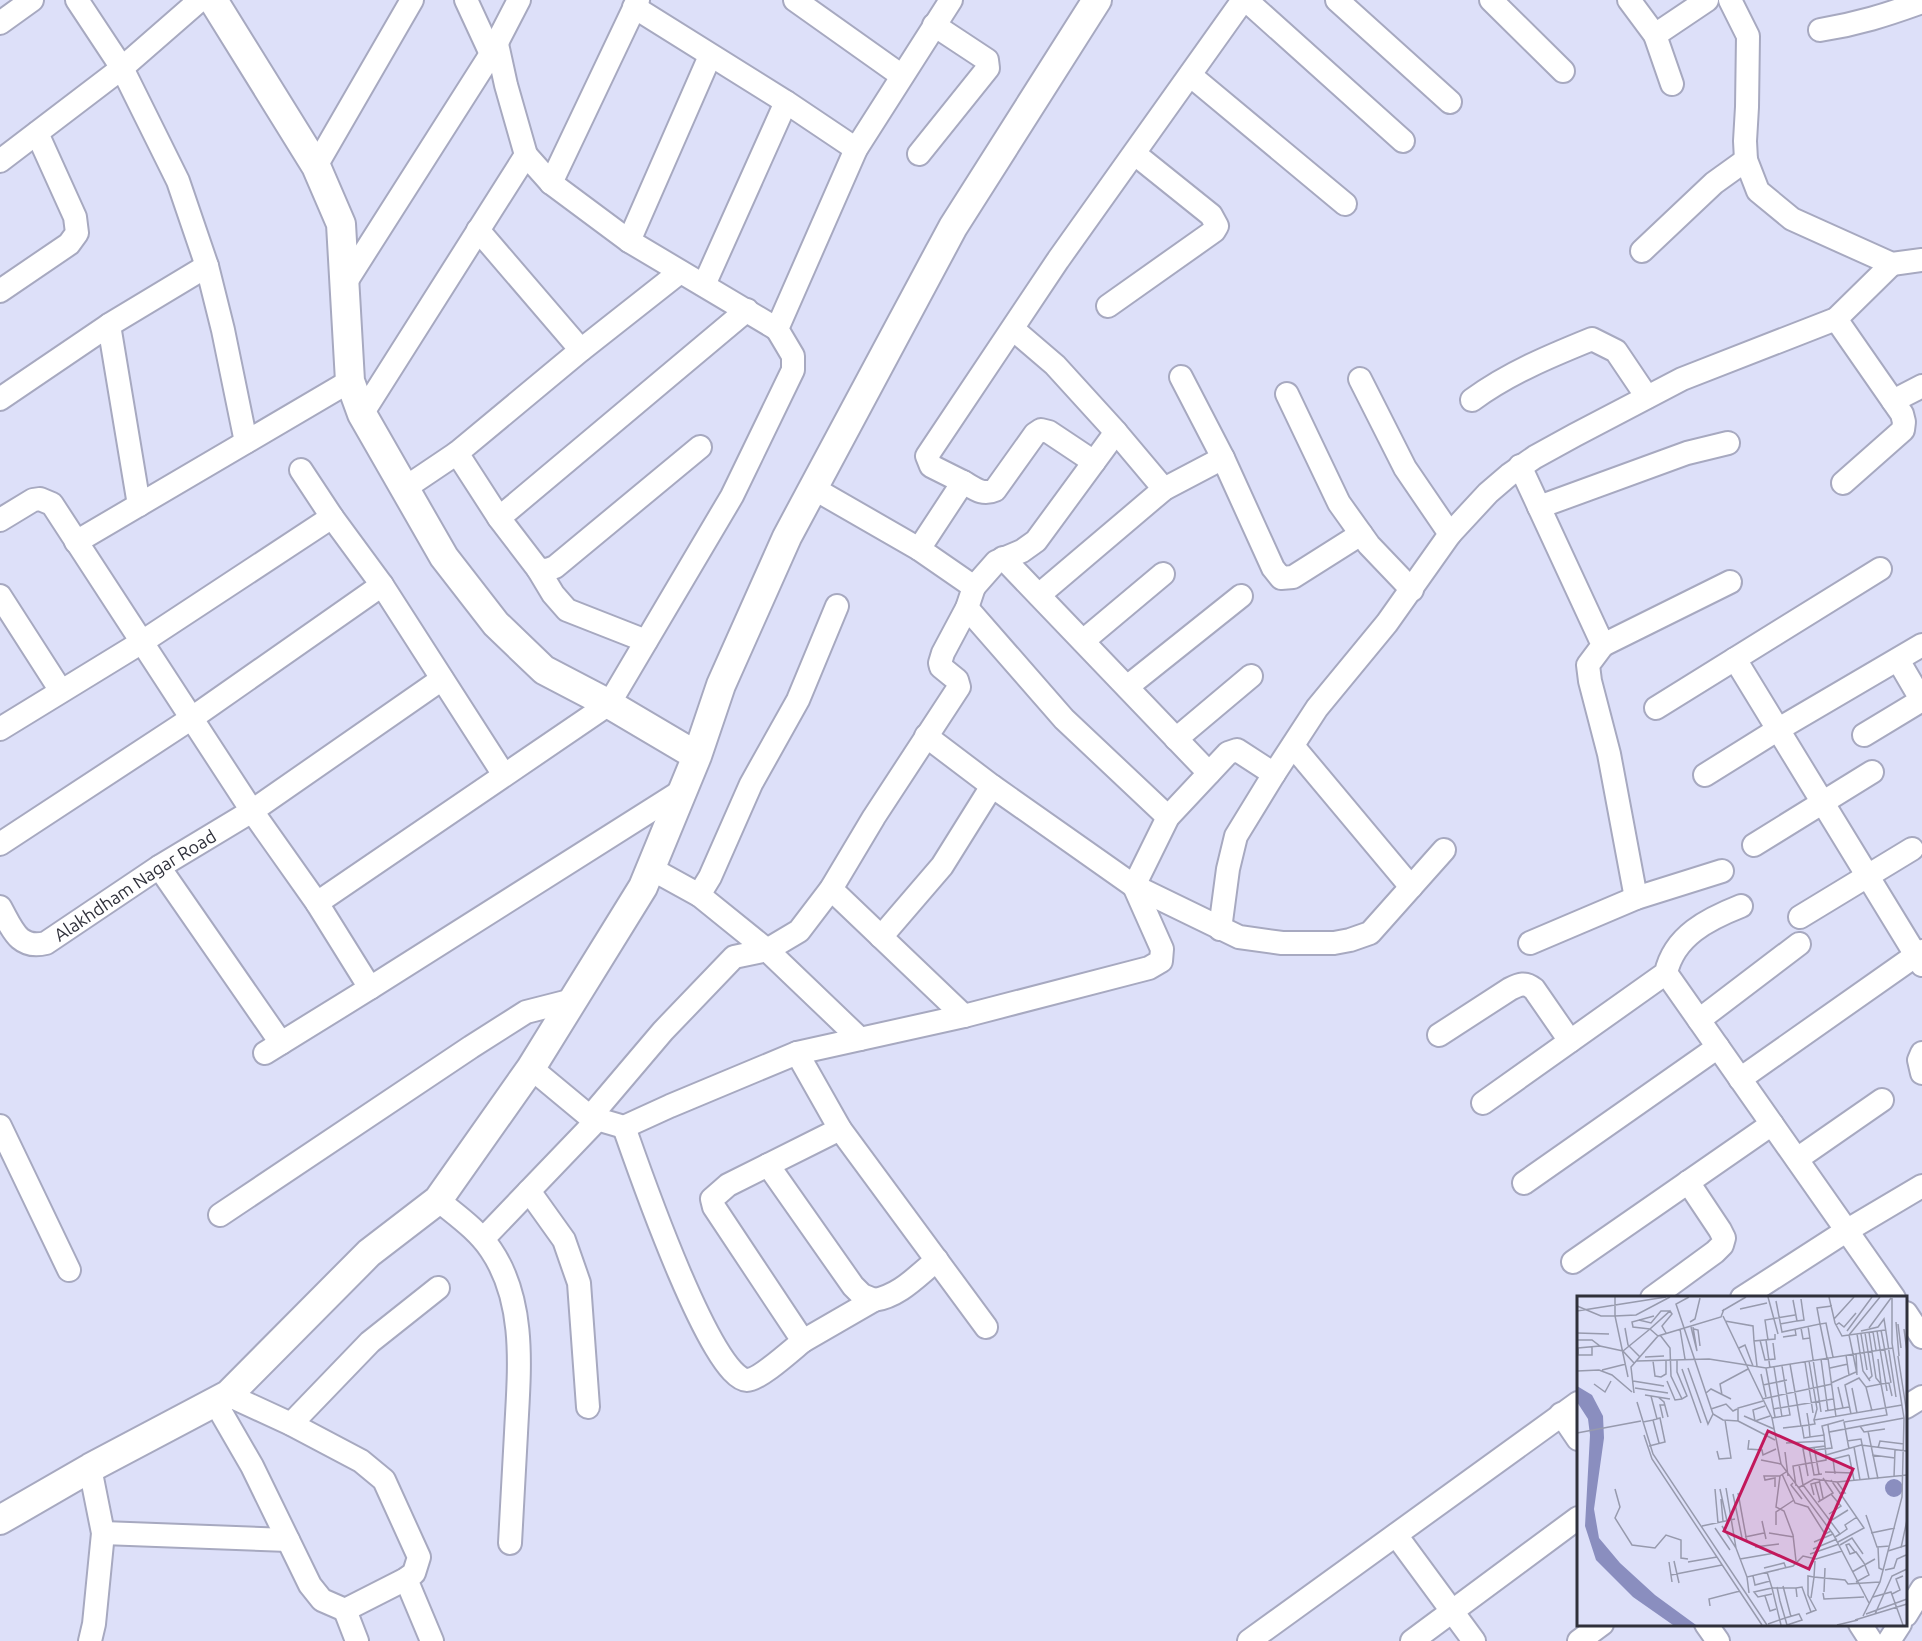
<svg xmlns="http://www.w3.org/2000/svg" width="1922" height="1641" viewBox="0 0 1922 1641" font-family="Ubuntu,sans-serif">
	<style>
		.lines { fill: none; stroke-linecap: round; stroke-linejoin: round }
		.minor-casing { stroke: #a7a9c0; stroke-width: 26 }
		.tertiary-casing { stroke: #a7a9c0; stroke-width: 32 }
		.minor { stroke: #fff; stroke-width: 22 }
		.tertiary { stroke: #fff; stroke-width: 28 }
		.labels { text-anchor: middle; dominant-baseline: central; stroke-width: 6; stroke-linejoin: round; paint-order: stroke }
		.street-label { font-size: 18px; fill: #2f303a; stroke: #eceefd }
		.inset-road { fill: none; stroke: #979aad; stroke-width: 1.5 }
		.view { fill: #c2185b; fill-opacity: 0.15; stroke: #c2185b; stroke-width: 3 }
		.inset-edge { fill: none; stroke: #2f303a; stroke-width: 3 }
	</style>
	<rect width="100%" height="100%" fill="#dde0f9"/>
	<g class="lines">
		<g class="minor-casing">
			<g id="minor">
				<path d="M77 0 122 68 178 181 207 266 223 330 246 442"/>
				<path d="M466 0 491 54"/>
				<path d="M795 0 902 76"/>
				<path d="M1246 0 1403 141"/>
				<path d="M1337 0 1450 102"/>
				<path d="M1491 0 1563 71"/>
				<path d="M1629 0 1655 35 1672 84"/>
				<path d="M1730 0 1748 36 1747 107 1745 141 1746 160 1758 191 1792 219 1892 264 1922 260"/>
				<path d="M634 7 786 102 856 149"/>
				<path d="M0 23 32 0"/>
				<path d="M1820 30C1858 24 1886 15 1922 2"/>
				<path d="M1655 35 1707 0"/>
				<path d="M497 44 506 85 526 155"/>
				<path d="M1190 75 1345 204"/>
				<path d="M919 154 988 68 987 60 934 25"/>
				<path d="M0 161 122 68 200 0"/>
				<path d="M316 166 412 0"/>
				<path d="M551 183 638 0"/>
				<path d="M478 230 581 350"/>
				<path d="M629 241 710 56"/>
				<path d="M1642 251 1714 183 1746 160"/>
				<path d="M344 285 491 54 519 0"/>
				<path d="M704 285 786 102"/>
				<path d="M0 291 69 244 77 233 75 217 37 133"/>
				<path d="M1108 306 1214 231 1217 226 1211 215 1135 154"/>
				<path d="M1836 319 1902 414 1904 422 1903 430 1843 483"/>
				<path d="M109 325 139 505"/>
				<path d="M1013 329 1055 365 1116 432 1164 489"/>
				<path d="M1181 377 1223 458 1273 568 1281 578 1293 577 1361 534"/>
				<path d="M1360 379 1405 468 1450 534"/>
				<path d="M1287 394 1339 503 1369 545 1412 590"/>
				<path d="M0 399 109 325 207 266"/>
				<path d="M1472 400C1509 373 1550 356 1592 339L1616 351 1647 397"/>
				<path d="M1893 401 1922 386"/>
				<path d="M362 414 526 155 551 183 629 241 777 329"/>
				<path d="M457 453 499 518 538 569 547 570 555 567 700 447"/>
				<path d="M1520 466 1603 645 1588 665 1590 681 1609 754 1636 898"/>
				<path d="M963 482C974 488 982 496 995 490L1035 434 1041 430 1049 432 1094 462"/>
				<path d="M405 488 457 453 581 350 680 272"/>
				<path d="M813 488 919 549"/>
				<path d="M1539 507 1687 453 1728 443"/>
				<path d="M499 518 747 310"/>
				<path d="M0 520 33 500 40 499 52 504 252 811 317 903 370 988 683 790"/>
				<path d="M76 542 350 381"/>
				<path d="M1003 558 1209 773"/>
				<path d="M538 569 553 594 567 610 646 641"/>
				<path d="M382 585 504 775"/>
				<path d="M974 587 996 562 1022 551 1036 541 1116 432"/>
				<path d="M1039 595 1164 489 1223 458"/>
				<path d="M0 596 61 691"/>
				<path d="M967 608 1064 719 1168 817"/>
				<path d="M1083 641 1163 574"/>
				<path d="M1603 645 1730 582"/>
				<path d="M1735 659 1922 965"/>
				<path d="M1898 660 1922 701"/>
				<path d="M1127 687 1241 596"/>
				<path d="M1656 708 1880 569"/>
				<path d="M0 729 142 642 332 517"/>
				<path d="M1864 735 1922 700"/>
				<path d="M926 736 992 786 1134 886 1239 937 1282 943H1334L1350 940 1370 933 1444 850"/>
				<path d="M1176 739 1251 676"/>
				<path d="M1293 746 1411 887"/>
				<path d="M1705 775 1777 730 1922 645"/>
				<path d="M0 844 192 718 382 585 332 517 301 470"/>
				<path d="M1754 845 1872 772"/>
				<path d="M159 867 281 1043"/>
				<path d="M650 868 699 895 710 877 751 784 798 700 837 606"/>
				<path d="M831 889 964 1016"/>
				<path d="M699 895 767 950 860 1039"/>
				<path d="M317 903 609 704 732 496 793 370V356L777 329 856 149 951 0"/>
				<path id="s1" d="M0 907C12 928 18 950 46 943L159 867 252 811 442 679"/>
				<path d="M1800 917 1912 849"/>
				<path d="M1220 929 1228 869 1236 836 1274 774"/>
				<path d="M881 937 942 866 992 786"/>
				<path d="M1530 943 1636 898 1722 871"/>
				<path d="M1666 973 1894 1298"/>
				<path d="M1699 1020 1799 944"/>
				<path d="M1439 1035 1510 989C1520 984 1525 982 1534 989L1570 1041"/>
				<path d="M265 1053 370 988"/>
				<path d="M797 1053 840 1129 986 1327"/>
				<path d="M1922 1053 1919 1060 1922 1073"/>
				<path d="M531 1068 590 1117 624 1127 670 1106 797 1053 964 1016 1149 968 1161 961 1162 949 1134 886 1168 817 1228 753 1237 750 1274 774 1317 708 1387 623 1450 534 1488 493 1509 475 1535 457 1575 435 1682 379 1836 319 1892 264"/>
				<path d="M1740 1079 1922 951"/>
				<path d="M1483 1103 1666 973C1674 936 1708 919 1741 906"/>
				<path d="M590 1117 663 1031 734 957 767 950 799 931 831 889 874 817 959 687 957 680 941 667 940 663 943 653 967 608 974 587 919 549 963 482 931 466 927 456 1058 260 1243 0"/>
				<path d="M0 1126 69 1270"/>
				<path d="M624 1127C637 1164 711 1379 747 1380 759 1380 792 1350 803 1341L714 1207 712 1199 728 1185 840 1129"/>
				<path d="M1797 1159 1882 1100"/>
				<path d="M768 1165 853 1286 862 1295 874 1300"/>
				<path d="M1524 1183 1718 1047"/>
				<path d="M529 1191 564 1240 579 1283 588 1407"/>
				<path d="M438 1200C456 1215 478 1230 491 1250 527 1303 519 1372 516 1433 514 1469 512 1506 510 1543"/>
				<path d="M220 1215 471 1047 526 1012 573 1000"/>
				<path d="M483 1239 598 1119"/>
				<path d="M1573 1262 1772 1124"/>
				<path d="M1652 1298 1715 1252 1722 1245 1724 1238 1720 1230 1688 1182"/>
				<path d="M1742 1298 1846 1231 1922 1186"/>
				<path d="M1906 1313 1922 1337"/>
				<path d="M803 1341 874 1300C900 1296 918 1275 937 1260"/>
				<path d="M228 1395 291 1424 361 1461 384 1480 419 1557 414 1573 406 1579 345 1610 357 1641"/>
				<path d="M215 1402 252 1466 310 1585 322 1600 345 1610"/>
				<path d="M1906 1407 1922 1397"/>
				<path d="M1561 1414 1578 1439"/>
				<path d="M291 1424 370 1342 438 1288"/>
				<path d="M103 1533 288 1540"/>
				<path d="M1396 1535 1474 1641"/>
				<path d="M406 1579 432 1641"/>
				<path d="M1906 1615 1922 1589"/>
				<path d="M1706 1624 1718 1641"/>
				<path d="M1860 1624 1871 1641"/>
				<path d="M90 1641 94 1624 103 1533 90 1468"/>
				<path d="M1249 1641 1578 1403"/>
				<path d="M1412 1641 1578 1518"/>
				<path d="M1579 1641 1602 1624"/>
				<path d="M1889 1641 1900 1624"/>
			</g>
		</g>
		<g class="tertiary-casing">
			<path id="tertiary" d="M213 0 316 166 341 224 350 381 362 414 444 557 496 624 544 670 609 704 697 756
				M0 1520 90 1468 228 1395 369 1253 438 1200 531 1068 643 887 697 756 721 685 787 537 953 227 1097 0"/>
		</g>
		<use href="#minor" class="minor"/>
		<use href="#tertiary" class="tertiary"/>
	</g>
	<g class="labels">
		<g class="street-label">
			<text stroke="none"><textPath href="#s1" startOffset="171">Alakhdham Nagar Road</textPath></text>
		</g>
	</g>
	<g transform="translate(1577 1296)">
		<rect width="330" height="330" fill="#dde0f9"/>
		<path d="M0 90 15 99 26 120 27 142 17 213 22 242 43 267 78 299 119 329H96L56 301 19 264 8 230 13 139 11 123 0 106ZM308 192a9 9 0 1 1 18 0a9 9 0 1 1-18 0Z" fill="#8a8ebf"/>
		<path class="inset-road" d="M112 1 99 8 136 118 146 124 161 125V112L186 105M191 1 201 38M252 1 258 27 265 40 308 34M199 5 205 36 243 28 240 12 255 10M0 10 24 20H38V1M163 13 190 7M0 15 89 1M145 15 169 1M146 20 195 122 204 168 256 238 292 307M257 23 277 1M62 24 74 27 84 15H93M148 25 176 30 177 45M220 25 227 24 224 3M113 26 118 23 123 2M319 26 322 60M203 28 220 25 216 4M321 28 324 52M259 29 262 27 267 31 279 17M231 30 244 116M114 31 120 55 116 31M48 32 51 49 63 61M224 32 226 43 233 42M292 32 314 2M73 33 56 31 55 26 77 20M103 33 108 63M117 33 121 34 123 50M327 33 330 56M304 34 314 87M270 35 295 1M284 35 301 31 307 23 319 101M300 35 310 95M292 36 299 82 304 88 312 87 315 100M296 36 299 54M0 37 32 38M288 37 295 80 292 83M280 38 286 75 293 85M284 38 290 74M83 39 93 52 94 80 105 103 110 100 100 76V64M81 40 73 33 93 15 95 18 85 30 89 37M206 41 219 39 218 33M0 44H15L23 50 46 55M183 44 188 64 198 63 196 47M189 44 193 72M191 44 188 24 218 19M15 51V59H1V52L23 50M162 52 168 49 176 70M279 57 280 79M276 58 272 39 303 1M276 58 280 78M269 59 272 79M321 60 330 118M68 61 87 60M250 62 243 28 249 27 256 61M251 62 259 121M244 63 251 115M60 65 132 63 189 72 316 52M76 65 78 80 84 81 89 78V64M232 65 240 113 237 124M228 66 236 117M57 67 46 55 73 33M213 68 224 130M180 70 177 45 198 43V38M197 71 205 121M111 72 131 128 136 118M189 72 198 121M253 72 271 68M105 73 124 127M25 74 49 68M0 75 22 74 35 79 55 96M184 78 189 101M51 81 38 20 59 19 93 1M56 85 87 90M90 85 98 104 105 103M254 87 279 76M17 88 28 96 34 85M186 89 210 84M261 91 266 112M289 91 304 88 301 63M58 92 91 97M275 92 280 117M57 97 54 71 81 40 144 21 147 13M129 97 134 93 154 103M68 99 93 103M145 99 143 88 171 73M74 100 80 123M81 101 87 106 91 121M185 103 255 88M60 106 76 158 190 329M188 110 176 114 178 125 193 120M134 113 149 108 156 115 160 113M196 113 256 103M248 115 272 111M274 118 268 89 282 82 289 91 295 115M167 120 197 133M86 122 83 109H88M195 122 213 119 205 70M161 125 198 144M66 126 76 124 82 147M251 129 252 136 327 122M225 130 227 142 233 141M283 130 287 136 308 133M206 132 232 129 230 117M291 135 301 183M0 137 64 125M67 139 75 163 185 329M247 139 245 130 267 124M172 144 171 153 185 154 186 159 199 153M270 145 284 143 292 183M209 147 247 145M72 150 88 146 83 122 76 124M248 150 249 159 284 149 329 155M237 151 242 178M277 151 283 184M232 152 237 179 245 178M301 152 303 145 327 148M272 153 267 126 310 119 304 88M238 154 255 152 252 136M140 155 142 163 154 162 148 124M208 156 211 180M272 159 277 184M295 159 318 162M184 164 204 168M222 169 226 189 263 238 258 241M209 176 203 180 199 211 207 215 216 239 219 265M248 176 276 177M205 178 218 207 231 211 248 238 254 235M258 178 256 163 272 159M231 180 226 153 248 150 247 139 233 141 232 129 238 128 237 124 325 109M317 181 318 154M242 183 246 202M254 184 287 232 261 246M260 186 268 197H262M216 187 214 189 225 203M238 187 243 205M219 190 216 170 249 164V159M198 191V182L188 184 187 180H203M149 192 159 252M221 192 237 183 260 186 330 179M38 193 43 211 38 222 55 249 78 252 89 239 104 244V262L111 263M138 193 141 227M143 193 150 225M161 197 170 246M156 198 165 242M237 199 234 188 242 186M144 203 146 225M241 206 256 197 246 182M252 218 264 210 254 198M289 219 300 251 313 250M255 224 271 214M185 225 189 243M199 229V216L217 204M125 230 158 223M145 230 159 252 170 281M138 232 153 254M192 237 217 241M294 237 318 232M263 238 270 233 268 229 280 221M168 241 187 237M237 246 256 238M263 249 275 242 286 258M178 251 202 248M301 251 302 272 306 274M324 252 330 224M236 253 260 243M311 255 330 249M278 256 272 248 269 249 273 258 279 256 287 267M233 258 262 248M163 263 198 257M97 265 102 287M238 265 237 281 268 284 271 288 303 286M92 266 95 286M111 266 140 261M187 272 207 267 209 272M308 274 317 272 320 263 329 259M190 276 195 292H219L220 301M275 276 298 263M94 279 145 269M176 280 178 289 193 285M279 286 292 279 287 267M206 290 214 321M219 292 225 291 234 316M247 296 248 272M172 297 170 281 216 270 226 260 239 263 265 255M246 297 247 303 287 301M195 298 181 301 177 296 195 292 204 329M315 298 323 294 319 283 326 280M188 300 193 315 199 313M296 301 314 296 326 329M133 310 132 303 163 295M229 318 239 314 231 299V280L237 281 234 302M289 318 330 303M298 318 315 280 330 273M286 320 303 286 325 201 327 122 315 47V2M278 324 330 308M191 328 208 322 222 318 225 324 210 329 208 322 203 305 200 291M260 329 281 324"/>
		<path class="view" d="M191 135 276 173 232 273 147 235Z"/>
		<rect width="330" height="330" class="inset-edge"/>
	</g>
</svg>
